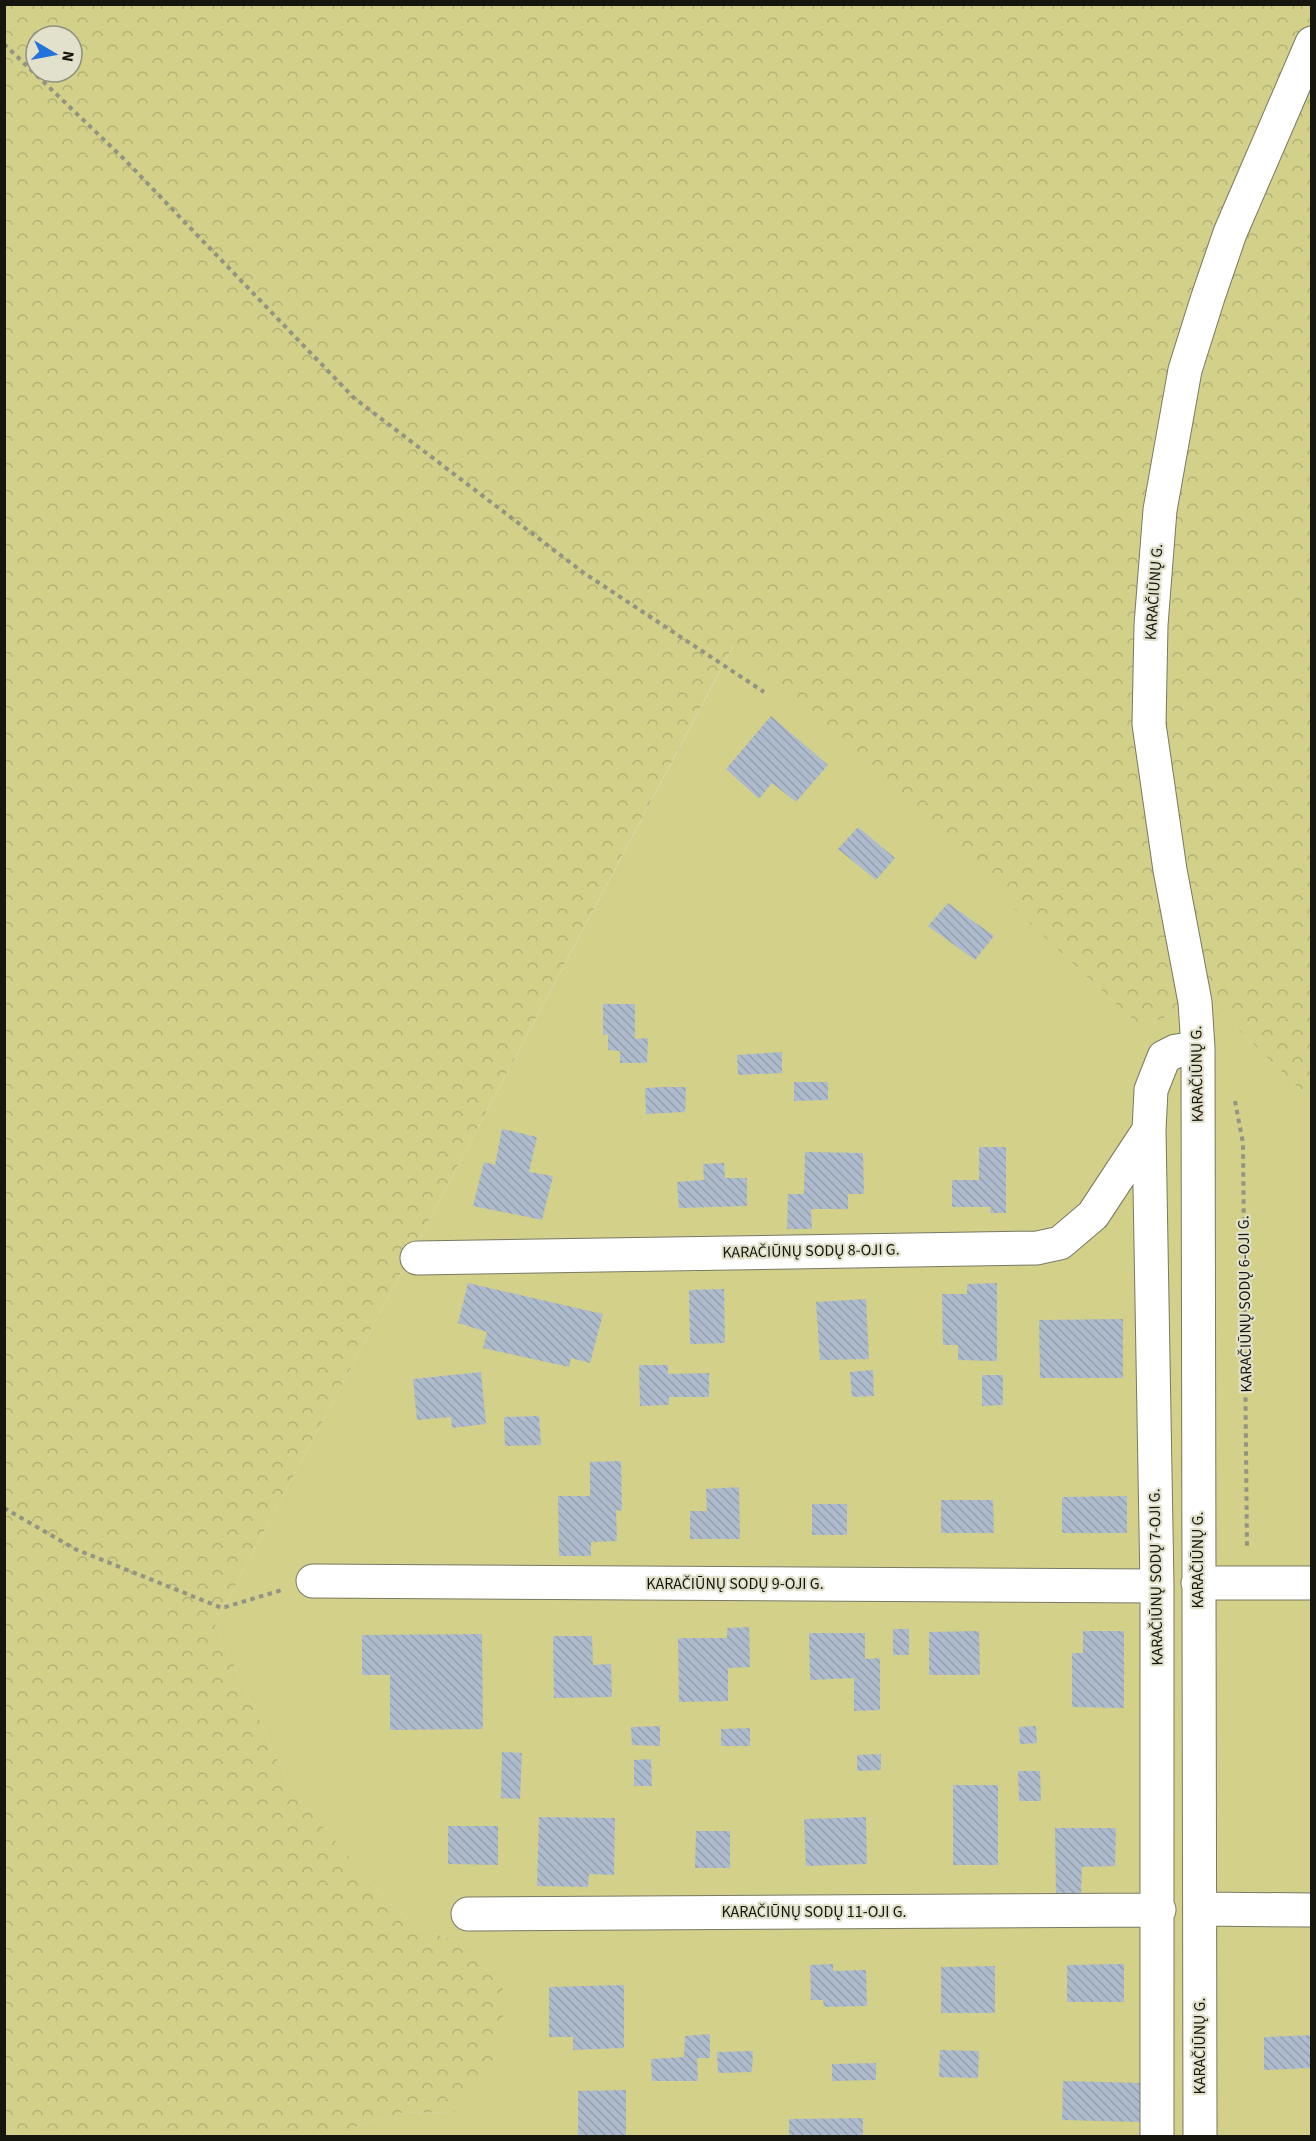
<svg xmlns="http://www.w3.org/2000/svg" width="1316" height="2141" viewBox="0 0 1316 2141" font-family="'Source Sans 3',sans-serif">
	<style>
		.green { fill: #d2d089 }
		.forest { fill: url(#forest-crowns); fill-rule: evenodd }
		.building { fill: url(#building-back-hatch) }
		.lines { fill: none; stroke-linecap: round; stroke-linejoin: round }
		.minor-casing { stroke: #797965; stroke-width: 35 }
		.path { stroke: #949484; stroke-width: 4; stroke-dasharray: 4.5 4.5; stroke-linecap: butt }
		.minor { stroke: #fff; stroke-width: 33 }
		.labels { text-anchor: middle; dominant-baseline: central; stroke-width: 4.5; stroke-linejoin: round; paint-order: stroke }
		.street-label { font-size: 16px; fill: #16160f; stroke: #e2e2cc }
	</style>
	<defs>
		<pattern id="forest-crowns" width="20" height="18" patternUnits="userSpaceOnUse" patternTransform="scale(1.5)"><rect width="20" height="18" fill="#d2d089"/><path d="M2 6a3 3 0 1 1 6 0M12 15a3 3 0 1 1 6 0" fill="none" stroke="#b4b275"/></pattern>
		<pattern id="building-back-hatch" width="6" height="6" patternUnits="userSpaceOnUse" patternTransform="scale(1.5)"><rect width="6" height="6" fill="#aebbcd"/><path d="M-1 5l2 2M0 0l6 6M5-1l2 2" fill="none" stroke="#95a0af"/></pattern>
	</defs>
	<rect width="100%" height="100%" fill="#e2e2cc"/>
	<path class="green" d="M734 645 1141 1027 1208 1000 1311 1100V2136H352L356 2127 401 2113 454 2112 477 2088 471 1947 417 1927 390 1904 292 1791 215 1624Z"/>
	<path class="forest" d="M5 5H1311V1100L1208 1000 1141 1027 733 646 215 1624 292 1791 390 1904 417 1927 471 1947 493 1967 503 1989V2019L493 2059 477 2088 454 2112 401 2113 356 2127 352 2136H5ZM36 36H72V72H36Z"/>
	<path class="building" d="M771 716 828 765 796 802 772 783 759 799 726 769Z
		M858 827 895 858 876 880 838 849Z
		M948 903 994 936 975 960 928 926Z
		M603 1004H635V1039L648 1038 647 1063H620V1051L608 1050V1034L603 1035Z
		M782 1052V1073L738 1075 737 1055Z
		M794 1082H828V1100L794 1101Z
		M663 1087H686L685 1112 646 1114 645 1088Z
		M502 1129 537 1137 529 1172 553 1176 542 1220 473 1206 484 1162 495 1165Z
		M979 1147H1006V1213H990L991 1207H952V1180H979Z
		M805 1152 863 1153 864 1194H848V1209H811L812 1229H787L788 1194H804Z
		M724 1163 725 1178H747V1206L679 1208 677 1182 704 1180 703 1164Z
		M468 1283 603 1314 590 1363 571 1358 569 1367 483 1348 487 1332 458 1323Z
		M997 1283V1361L958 1360V1345H943L942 1294H967V1284Z
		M724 1289 725 1343 690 1344 689 1290Z
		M866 1299 869 1359 820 1360 816 1302Z
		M1123 1319V1378H1040L1039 1320Z
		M639 1365H668V1374L709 1373V1397H669V1405L640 1406Z
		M873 1370 874 1396 852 1397 850 1372Z
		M481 1372 486 1424 452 1428 451 1417 417 1420 413 1379Z
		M982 1375H1003V1405L982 1406Z
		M539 1416 541 1445 505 1446 504 1417Z
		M621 1461 622 1511 616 1510 617 1541 591 1542V1556H559L558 1496H590V1462Z
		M739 1487 740 1539H690V1511H707L706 1489Z
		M1127 1496V1533H1062V1497Z
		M941 1500H993L994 1533H941Z
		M812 1504H847V1535H812Z
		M749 1627 750 1667 728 1668V1701L679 1702 678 1638H727V1628Z
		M893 1629H909V1655H893Z
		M979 1631 980 1675H929V1632Z
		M1083 1631H1124V1708L1072 1707V1653H1083Z
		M809 1633H865V1659L880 1658V1710L854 1711V1678L810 1680Z
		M482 1634 483 1729 390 1730V1675H362V1635Z
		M553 1636H592L593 1665 611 1664 612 1697 554 1698Z
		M660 1726V1746L632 1745 631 1727Z
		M1036 1726 1037 1743 1020 1744 1019 1727Z
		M750 1728V1746H721V1729Z
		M502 1752 522 1753 520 1799 501 1798Z
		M881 1754V1770L857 1771V1755Z
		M651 1759 652 1786H634V1760Z
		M1018 1771H1040L1041 1801H1019Z
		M953 1785H998V1865H953Z
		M539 1817 615 1818 614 1875 589 1874 588 1887 537 1886Z
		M866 1817 867 1864 806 1866 804 1819Z
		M448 1826H498V1865L448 1864Z
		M1055 1828H1116L1115 1866 1082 1867 1081 1894H1056Z
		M696 1831H730V1868H695Z
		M833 1964V1971L866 1970 867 2006 824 2007 823 2000H811L810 1965Z
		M1124 1964V2002H1067V1965Z
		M995 1966V2013H941V1967Z
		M624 1985V2048L573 2050V2037H549V1987Z
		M710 2034V2058H697L698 2081H652L651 2059 684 2057 685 2036Z
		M1312 2035V2068L1264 2070V2037Z
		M940 2050 979 2051 978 2078 939 2077Z
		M753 2051 752 2072 718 2073 717 2052Z
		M876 2063V2080L832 2081V2064Z
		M1063 2081 1141 2083 1140 2122 1062 2120Z
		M626 2090V2136H578V2091Z
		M863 2118V2136H789V2119Z"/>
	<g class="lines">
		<g class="minor-casing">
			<path id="minor" d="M417 1258 1037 1248 1060 1243 1093 1215 1149 1130
				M313 1581 1157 1586
				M1198 1583H1312
				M1200 1909 1312 1910
				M468 1914 1159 1910
				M1157 2136V1586L1149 1130 1151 1090 1164 1057 1176 1051 1198 1048
				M1200 2136 1198 1048 1195 1002 1170 870 1149 724 1151 625 1160 510 1185 370 1208 297 1230 233 1312 43"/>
		</g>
		<path class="path" d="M4 44 124 159 354 398 584 573 764 692
			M1235 1101 1243 1143 1247 1549
			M4 1508 75 1549 222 1608 282 1590"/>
		<use href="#minor" class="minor"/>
	</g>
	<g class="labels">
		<g class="street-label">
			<text transform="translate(1154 592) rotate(-86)">KARAČIŪNŲ G.</text>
			<text transform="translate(1197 1074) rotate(-91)">KARAČIŪNŲ G.</text>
			<text transform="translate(811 1251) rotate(-1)">KARAČIŪNŲ SODŲ 8-OJI G.</text>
			<text transform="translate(1245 1304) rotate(-91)">KARAČIŪNŲ SODŲ 6-OJI G.</text>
			<text transform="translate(1198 1560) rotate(-90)">KARAČIŪNŲ G.</text>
			<text transform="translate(1156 1577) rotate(-91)">KARAČIŪNŲ SODŲ 7-OJI G.</text>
			<text x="735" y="1584">KARAČIŪNŲ SODŲ 9-OJI G.</text>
			<text x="814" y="1912">KARAČIŪNŲ SODŲ 11-OJI G.</text>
			<text transform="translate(1200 2046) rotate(-90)">KARAČIŪNŲ G.</text>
		</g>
	</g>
	<rect width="1316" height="2141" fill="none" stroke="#16160f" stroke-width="12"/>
	<g transform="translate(54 54) rotate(100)"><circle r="28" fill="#e2e2cc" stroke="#909080" stroke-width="1.5"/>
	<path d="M0-4.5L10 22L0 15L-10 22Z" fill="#2572dd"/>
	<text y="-9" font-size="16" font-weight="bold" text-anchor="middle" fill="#16160f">N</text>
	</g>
</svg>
